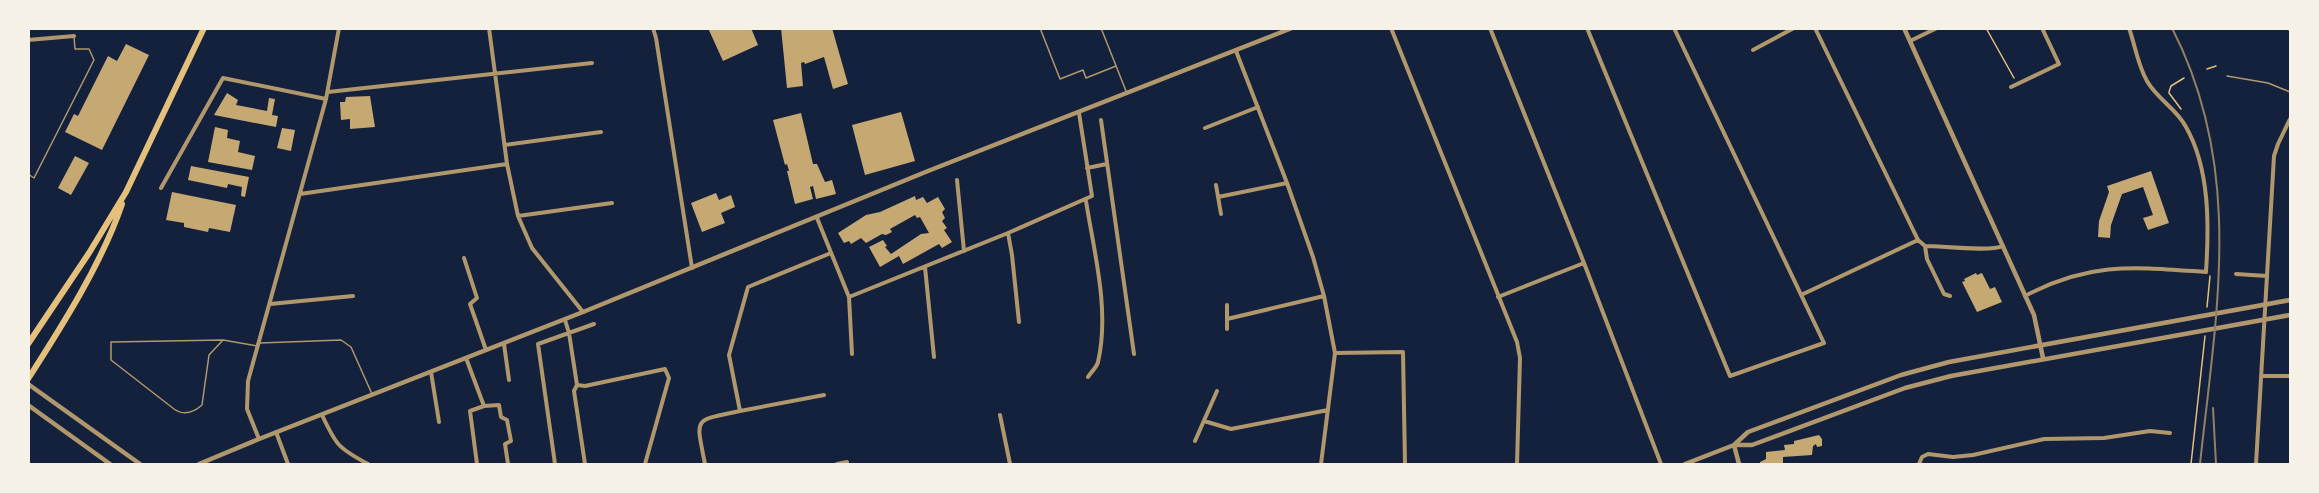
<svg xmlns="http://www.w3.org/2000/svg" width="2319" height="493" viewBox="0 0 2319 493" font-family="'Exo 2',sans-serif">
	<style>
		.building { fill: #c6a872 }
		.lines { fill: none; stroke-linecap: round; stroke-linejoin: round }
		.path { stroke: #e5c07b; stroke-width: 1.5 }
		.service { stroke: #b1986c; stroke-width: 1.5 }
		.minor { stroke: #b1986c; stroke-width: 4 }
		.tertiary { stroke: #b1986c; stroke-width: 4.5 }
		.primary { stroke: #e5c07b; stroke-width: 6 }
		.rail { stroke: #918062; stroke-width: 2 }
	</style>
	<rect width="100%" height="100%" fill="#14213d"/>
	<path class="building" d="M708 28H751L758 45 723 61Z
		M781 28H832L848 84 833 89 824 57 805 64 804 62 801 63 803 86 787 88Z
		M126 44 149 55 102 150 65 132 74 114 78 116 108 56 117 61Z
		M227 93 238 100 236 105 267 111 269 98 275 99 272 115 278 116 276 127 214 115Z
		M370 96 375 127 350 129V119L341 120 340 102H345L346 97Z
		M901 112 915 161 865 175 852 125Z
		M801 113 813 164H817L825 182 832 180 836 194 816 199 813 186 810 187 813 199 795 204 787 171H789L787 164 785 165 773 120Z
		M215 127 228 130 227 138 240 141 238 152 255 156 252 170 208 162Z
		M282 128 295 130 291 151 277 148Z
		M75 156 89 163 71 195 58 188Z
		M191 166 249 177 245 197 241 196 242 187 228 184 227 188 188 180Z
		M2151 171 2169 223 2148 230 2143 218 2153 215 2143 187 2122 194 2111 225 2110 238 2098 237 2099 221 2109 192 2107 186Z
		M172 192 236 205 230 232 209 228 208 232 184 227V223L166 220Z
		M716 193 719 200 731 195 735 207 721 213 725 223 702 232 691 203Z
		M915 196 916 200 923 197 927 203 938 197 945 209 942 212 945 218 942 221 947 228 944 230 952 242 942 248 939 244 903 264 899 256 880 267 869 247 883 240 887 246 885 247 891 254 921 234 929 233 920 217 917 218 915 215 890 229 892 232 886 235 882 234 866 243 861 238 851 244 849 241 844 243 838 233 866 215 880 212Z
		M1976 273 1977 275 1982 273 1990 289 1995 287 2002 302 1977 312 1962 282 1965 281 1964 279Z
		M1819 435 1822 439V446L1817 447 1816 444 1813 446 1812 455 1783 457V464H1760V462L1766 459V452L1785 450 1784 445 1794 444V441Z"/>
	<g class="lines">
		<path class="path" d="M1986 28 2014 78
			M2207 69 2216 66
			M2169 92 2171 86 2184 78
			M2169 93 2181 109
			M2207 307 2210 276
			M2191 464 2205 336"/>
		<path class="service" d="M1040 28 1060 79 1083 70 1086 78 1116 66
			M1101 28 1126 91
			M2227 76 2268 83 2290 92
			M28 174 34 178 94 60 89 49H75L74 37
			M223 340 209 355 202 405C193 413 184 416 174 409L111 360V342L223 340 257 346
			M260 343 341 340 351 347 372 394"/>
		<path class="minor" d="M489 28 507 164 518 216 532 248 583 312
			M653 28 656 38 692 268
			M1391 28 1517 342 1520 358 1517 464
			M1490 28 1584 263 1661 464
			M1587 28 1730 376 1824 343 1674 28
			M1815 28 1918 240 1925 246C1942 246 1990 252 2003 246
			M28 40 74 36
			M1910 41 1937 28
			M1753 50 1794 28
			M1236 51 1287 183 1313 257 1324 296 1335 353 1321 464
			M2011 87 2059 64 2042 28
			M328 92 592 63
			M1101 120 1134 354
			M1205 128 1258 107
			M505 145 601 132
			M1087 168 1107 164
			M957 180 964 251
			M1216 185 1221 214
			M161 188 223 78 326 99
			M300 194 507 164
			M1218 197 1287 183
			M1086 201C1094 252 1110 310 1098 362 1097 367 1091 372 1088 377
			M518 216 612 203
			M817 218 849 297 1008 233 1092 196 1079 113
			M1008 233 1012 255 1019 322
			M1925 246 1927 259 1944 294 1950 296
			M464 258 477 298 470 304 486 350
			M925 267 934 357
			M2236 274 2267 276
			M1801 295 1918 240
			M2025 296C2090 261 2136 267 2206 272 2209 226 2210 169 2186 127 2177 109 2157 99 2147 81 2138 66 2135 45 2129 28
			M849 297 852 354
			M1498 297 1584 263
			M270 304 353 296
			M1227 319 1324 296
			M565 320 569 333 577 385 574 391 585 464
			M1227 329V305
			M504 344 509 380
			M1335 353 1403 352 1405 464
			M466 358 484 406 499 405 501 417 507 420 511 441 505 444 508 464
			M431 372 439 422
			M2261 376H2290
			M577 385 585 386 665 369 669 378 645 464
			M824 395 740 411 729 355 748 287 831 253
			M322 415C336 445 338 448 368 464
			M1000 415 1010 464
			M1204 421 1231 429 1328 410
			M276 432 288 464
			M259 439 247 409 248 381 326 99 339 28
			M1195 441 1217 391
			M477 464 470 411 484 406
			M555 464 538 344 594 324
			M705 464C696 417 692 421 740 411
			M837 464 847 462
			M1919 464 1922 457 1928 454 1953 457 1973 455 2044 439 2104 438 2150 431 2170 433
			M2256 464 2274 156 2278 144 2290 119"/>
		<path class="tertiary" d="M1904 28 2034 315 2043 358
			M2289 28 2290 29
			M28 384 140 464
			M28 405 110 464
			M1734 445 1748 432 1901 375 1949 362 2290 300
			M1734 445 1739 464
			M199 464 259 439 583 312 928 171 1292 28
			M1685 464 1734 445H1752L1905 388 1951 376 2290 315"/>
		<path class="primary" d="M28 344 89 253 126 192 204 28
			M28 379C62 326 102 263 122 204"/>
		<path class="rail" d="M2172 28C2245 170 2216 314 2200 464
			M2213 408 2216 464"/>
	</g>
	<rect width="2319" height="493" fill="none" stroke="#f6f1e7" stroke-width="60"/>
</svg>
